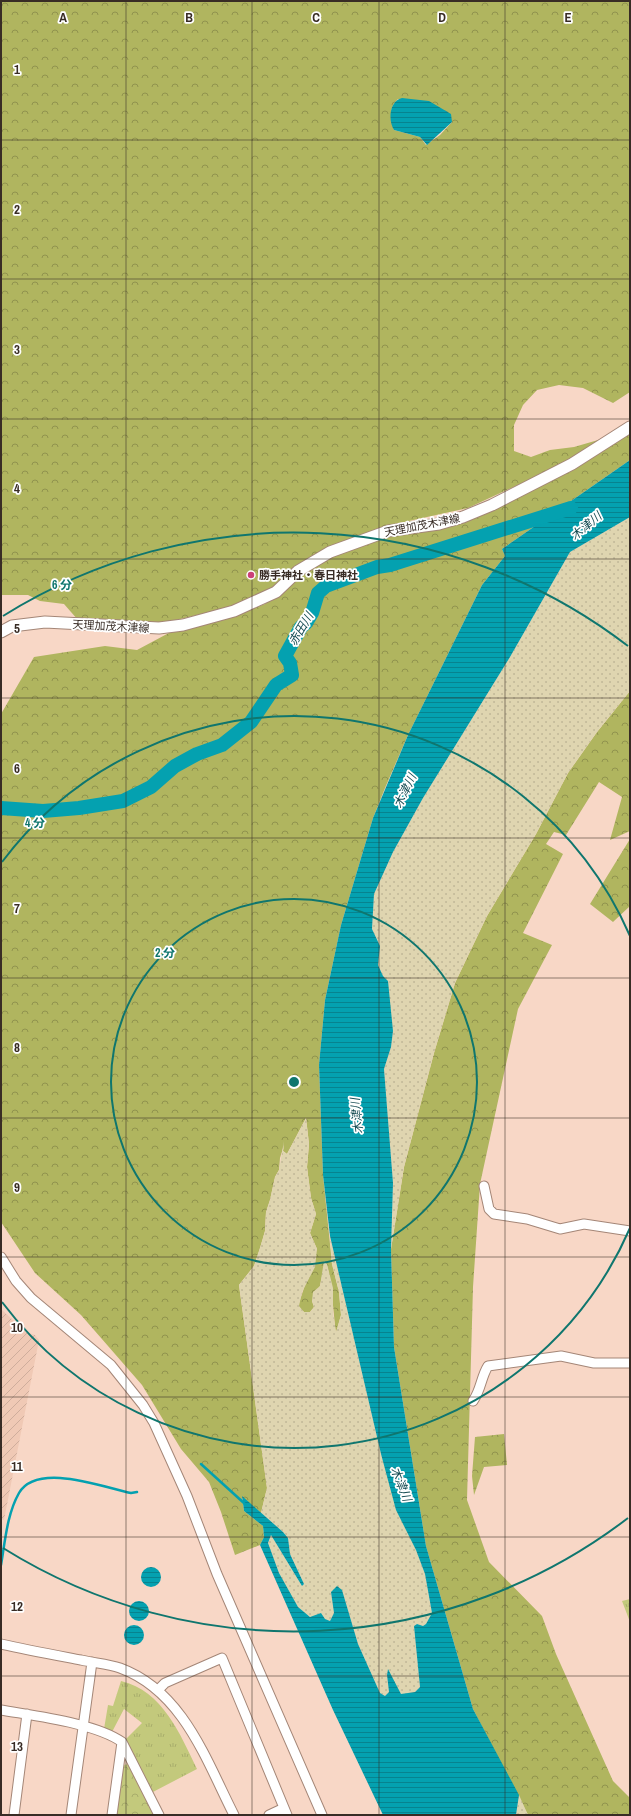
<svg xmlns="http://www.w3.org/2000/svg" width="631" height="1816" viewBox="0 0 631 1816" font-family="'Archivo Narrow','Noto Sans JP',sans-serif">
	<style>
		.industrial { fill: url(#industrial-furrows) }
		.grass { fill: url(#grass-tufts) }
		.forest { fill: url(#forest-crowns); fill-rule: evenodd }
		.sand { fill: url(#sand-dots) }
		.park { fill: url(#park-crowns) }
		.water { fill: url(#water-rules) }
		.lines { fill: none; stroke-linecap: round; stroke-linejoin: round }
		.stream { stroke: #04a1b0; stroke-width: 2.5 }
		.river { stroke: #04a1b0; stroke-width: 14 }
		.minor-casing { stroke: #a48677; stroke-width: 11 }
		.major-casing { stroke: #a48677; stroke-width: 13 }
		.minor { stroke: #fff; stroke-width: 9 }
		.major { stroke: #fff; stroke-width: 11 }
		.grid { fill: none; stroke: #382c25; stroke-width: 1; stroke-opacity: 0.55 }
		.ring { fill: none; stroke: #0f766e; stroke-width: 2 }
		.poi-dot { fill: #cb4078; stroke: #fff; stroke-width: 1.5 }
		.labels { text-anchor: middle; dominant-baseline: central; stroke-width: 3.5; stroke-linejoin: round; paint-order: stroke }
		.street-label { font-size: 11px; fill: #382c25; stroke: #fff }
		.poi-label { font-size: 11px; font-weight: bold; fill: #382c25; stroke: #fff; text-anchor: start }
		.water-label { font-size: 12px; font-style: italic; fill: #164c53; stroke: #fff }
		.grid-label { font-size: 13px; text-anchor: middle; font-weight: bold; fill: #382c25; stroke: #fff; stroke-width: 3.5; stroke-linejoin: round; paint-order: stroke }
		.centre { fill: #0f766e; stroke: #fff; stroke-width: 2 }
		.ring-label { font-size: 12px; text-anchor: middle; font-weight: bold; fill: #0f766e; stroke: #fff; stroke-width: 3.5; stroke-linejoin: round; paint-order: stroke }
	</style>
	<defs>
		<pattern id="industrial-furrows" width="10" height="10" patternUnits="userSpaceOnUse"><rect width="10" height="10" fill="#f0c9b5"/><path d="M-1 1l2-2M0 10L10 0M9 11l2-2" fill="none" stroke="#cfad9c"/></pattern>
		<pattern id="grass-tufts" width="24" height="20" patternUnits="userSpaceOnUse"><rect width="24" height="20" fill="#c3c97c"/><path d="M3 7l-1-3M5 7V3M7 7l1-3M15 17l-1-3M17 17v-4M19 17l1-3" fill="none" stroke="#a8ad6b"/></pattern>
		<pattern id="forest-crowns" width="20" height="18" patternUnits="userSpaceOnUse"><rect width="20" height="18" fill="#b0b55f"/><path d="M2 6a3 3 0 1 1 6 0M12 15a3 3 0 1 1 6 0" fill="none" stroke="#90934e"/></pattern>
		<pattern id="sand-dots" width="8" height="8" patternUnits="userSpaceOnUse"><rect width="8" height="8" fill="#dfd5b0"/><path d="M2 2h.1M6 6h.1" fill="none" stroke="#c0b797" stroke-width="1.8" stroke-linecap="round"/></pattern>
		<pattern id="park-crowns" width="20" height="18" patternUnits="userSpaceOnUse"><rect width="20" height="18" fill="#c3c97c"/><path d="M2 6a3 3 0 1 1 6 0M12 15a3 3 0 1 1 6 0" fill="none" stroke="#a8ad6b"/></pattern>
		<pattern id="water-rules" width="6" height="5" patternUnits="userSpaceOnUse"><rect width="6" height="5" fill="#04a1b0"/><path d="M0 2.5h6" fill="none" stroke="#07838f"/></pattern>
	</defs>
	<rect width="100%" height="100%" fill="#f8d7c6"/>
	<path class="industrial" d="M1 1309 26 1332 35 1335 39 1340 4 1520 1 1519Z"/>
	<path class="grass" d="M630 1599V1622L622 1601Z
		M121 1681C163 1691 180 1734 197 1769L151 1793 123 1742 142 1723 124 1709 112 1732 104 1729 108 1705 113 1706Z"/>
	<path class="forest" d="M1 1H630V392L613 403 583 388 559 385 537 390 523 405 514 425V451L531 457 550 450 574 447 605 438 567 462 468 508 386 526 360 535 280 582 255 601 164 623 78 620 64 604 40 601 28 595H1ZM398 99 452 122 440 135 426 145 420 137 394 130C391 118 388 109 398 99Z
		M630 430V460L502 549 505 556 482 585 408 735 385 788 373 818 341 925 325 1000 319 1065 323 1175 332 1264 339 1292 341 1315 336 1333C334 1321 331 1268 325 1262L320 1286 312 1301 314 1307 310 1312H304L298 1306 317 1249 310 1233 316 1214 311 1198 307 1167 309 1144 306 1118 287 1154 283 1151 284 1145 280 1158 279 1170 275 1177 270 1200 266 1212 265 1231 260 1248 254 1266 239 1285 267 1488 261 1513 242 1497 244 1511 263 1526 264 1537 260 1545 235 1555 221 1512 209 1482 181 1449 142 1385 81 1315 35 1273 1 1222V714L34 657 105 646 137 650 180 627 236 615 265 604 312 565 383 534 446 524Z
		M630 691V831L610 840 622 797 599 782 566 835 554 832 546 844 563 854 523 933 552 945 518 1009 480 1184 473 1287 467 1500 489 1562 542 1616 556 1654 613 1781 630 1798V1815H528L473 1709 426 1546 394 1347 391 1249 404 1167 434 1053 455 983 487 916 536 834 568 773 597 732Z
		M630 839V906L613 922 590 904Z
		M504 1434 507 1465 484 1467 474 1495 472 1476 475 1437Z"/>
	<path class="sand" d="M630 517V691L597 732 568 773 536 834 487 916 455 983 434 1053 404 1167 391 1249 393 1183 384 1069 391 1047 393 1031 383 976 378 965 380 946 372 929 374 894 393 852 423 798 510 657 570 552Z
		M306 1118 309 1144 307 1167 311 1198 316 1214 310 1233 317 1249 315 1267 302 1292 299 1306 304 1312H310L314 1307 312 1301 313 1292 320 1286 324 1261 327 1264 333 1288V1313L336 1332 341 1315 339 1292 332 1264 330 1236 381 1454 425 1574 432 1613 426 1625 422 1626 417 1624 414 1626 420 1687 415 1692 401 1695 388 1670 387 1675 389 1692 385 1696 380 1693 358 1644 342 1590 331 1592 334 1613 330 1621C323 1619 314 1619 309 1616 288 1604 276 1565 268 1543L271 1535 302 1586 304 1584 290 1554 288 1538 283 1532 261 1513 267 1488 239 1285 254 1266 260 1248 265 1231 266 1212 270 1200 275 1177 279 1170 284 1141 283 1151 287 1154Z
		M519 1795 528 1815H516Z"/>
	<path class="park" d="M130 1764 156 1815H116L122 1765Z"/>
	<path class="water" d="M402 98 429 101 451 114 452 122 427 145 420 137 394 130C388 121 389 101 402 98Z
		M630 460V517L570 552 510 657 423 798 393 852 374 894 372 929 380 946 378 965 383 976 388 981 393 1031 391 1047 384 1069 393 1183 391 1249 394 1347 426 1546 473 1709 519 1795 516 1815H383L333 1710 260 1545 264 1537 263 1526 244 1511 242 1496 283 1532 288 1538 290 1554 304 1584 302 1586 271 1535 268 1543 279 1573 298 1607 310 1617 321 1613 325 1619 330 1621 334 1613 331 1592 337 1586 342 1590 358 1644 380 1693 385 1696 389 1692 387 1675 388 1669 401 1694 415 1692 420 1687 414 1626 417 1624 423 1626 426 1624 432 1613 425 1574 416 1550 396 1510 381 1454 330 1236 323 1175 319 1065 325 1000 341 925 373 818 408 735 482 585 505 556 502 549Z
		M141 1577a10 10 0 1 1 20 0a10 10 0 1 1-20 0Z
		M129 1611a10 10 0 1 1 20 0a10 10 0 1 1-20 0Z
		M124 1635a10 10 0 1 1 20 0a10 10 0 1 1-20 0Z"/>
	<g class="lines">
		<path class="stream" d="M201 1464 245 1504
			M1 1565C5 1542 7 1514 19 1493 37 1462 103 1487 131 1493L137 1492"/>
		<path class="river" d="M1 808 43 811 79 808 123 801 151 787 175 766 197 754 222 745 251 722 276 685 292 675 290 663 285 656 301 627 306 623 312 613 318 593 326 586 377 567 390 565 571 508"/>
		<g class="minor-casing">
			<path id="minor" d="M484 1186 489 1209 494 1214 527 1219 560 1229 584 1224 630 1231
				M1 1257 16 1281 31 1298 111 1365 143 1405 154 1423 187 1496 217 1574 322 1815
				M473 1401C481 1390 481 1377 488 1366L561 1356 594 1363H630
				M1 1644C28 1650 55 1655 81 1660 94 1663 108 1664 120 1668 183 1691 206 1760 234 1815
				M158 1690 165 1683 222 1658 287 1815
				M1 1710C35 1716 95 1723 122 1742L159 1815
				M14 1815 27 1714
				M71 1815 92 1662
				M112 1815 122 1742
				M269 1815 284 1808"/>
		</g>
		<g class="major-casing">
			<path id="major" d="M1 632 12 626 45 622 159 628 183 625 234 611 276 592 298 571 330 552 388 531 439 524 463 517 492 505 572 464 630 427"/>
		</g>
		<use href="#minor" class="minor"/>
		<use href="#major" class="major"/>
	</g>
	<path class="grid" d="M126 1V1815M252 1V1815M379 1V1815M505 1V1815M1 140H630M1 279H630M1 419H630M1 559H630M1 698H630M1 838H630M1 978H630M1 1118H630M1 1257H630M1 1397H630M1 1537H630M1 1676H630"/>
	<g class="ring">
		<circle cx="294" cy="1082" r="183"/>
		<path d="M630 1228A366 366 0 0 1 2 1302M2 862A366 366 0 0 1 630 936"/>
		<path d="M628 1518A549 549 0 0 1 3 1548M3 616A549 549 0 0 1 628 646"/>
	</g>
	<circle class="poi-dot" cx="251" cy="575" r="4"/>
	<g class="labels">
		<g class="street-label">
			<text transform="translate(422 525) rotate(-11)">天理加茂木津線</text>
			<text transform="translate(111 626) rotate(3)">天理加茂木津線</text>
		</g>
		<g class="poi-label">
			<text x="259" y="575">勝手神社・春日神社</text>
		</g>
		<g class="water-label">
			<text transform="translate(586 526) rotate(-40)">木津川</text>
			<text transform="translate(301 629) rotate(-59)">赤田川</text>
			<text transform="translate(405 791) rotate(-64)">木津川</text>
			<text transform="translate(357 1116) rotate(-96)">木津川</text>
			<text transform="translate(401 1484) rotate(69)">木津川</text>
		</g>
	</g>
	<g class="grid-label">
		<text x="63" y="22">A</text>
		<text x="189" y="22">B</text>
		<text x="316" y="22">C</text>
		<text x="442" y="22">D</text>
		<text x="568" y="22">E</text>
		<text x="17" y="74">1</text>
		<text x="17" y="214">2</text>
		<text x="17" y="354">3</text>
		<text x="17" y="493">4</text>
		<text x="17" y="633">5</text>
		<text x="17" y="773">6</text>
		<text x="17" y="913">7</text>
		<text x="17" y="1052">8</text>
		<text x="17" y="1192">9</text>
		<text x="17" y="1332">10</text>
		<text x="17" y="1471">11</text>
		<text x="17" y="1611">12</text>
		<text x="17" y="1751">13</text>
	</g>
	<circle cx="294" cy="1082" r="6" class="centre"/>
	<g class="ring-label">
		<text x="62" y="589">6 分</text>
		<text x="35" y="827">4 分</text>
		<text x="165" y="957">2 分</text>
	</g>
	<rect width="631" height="1816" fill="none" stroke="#382c25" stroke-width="4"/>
</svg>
